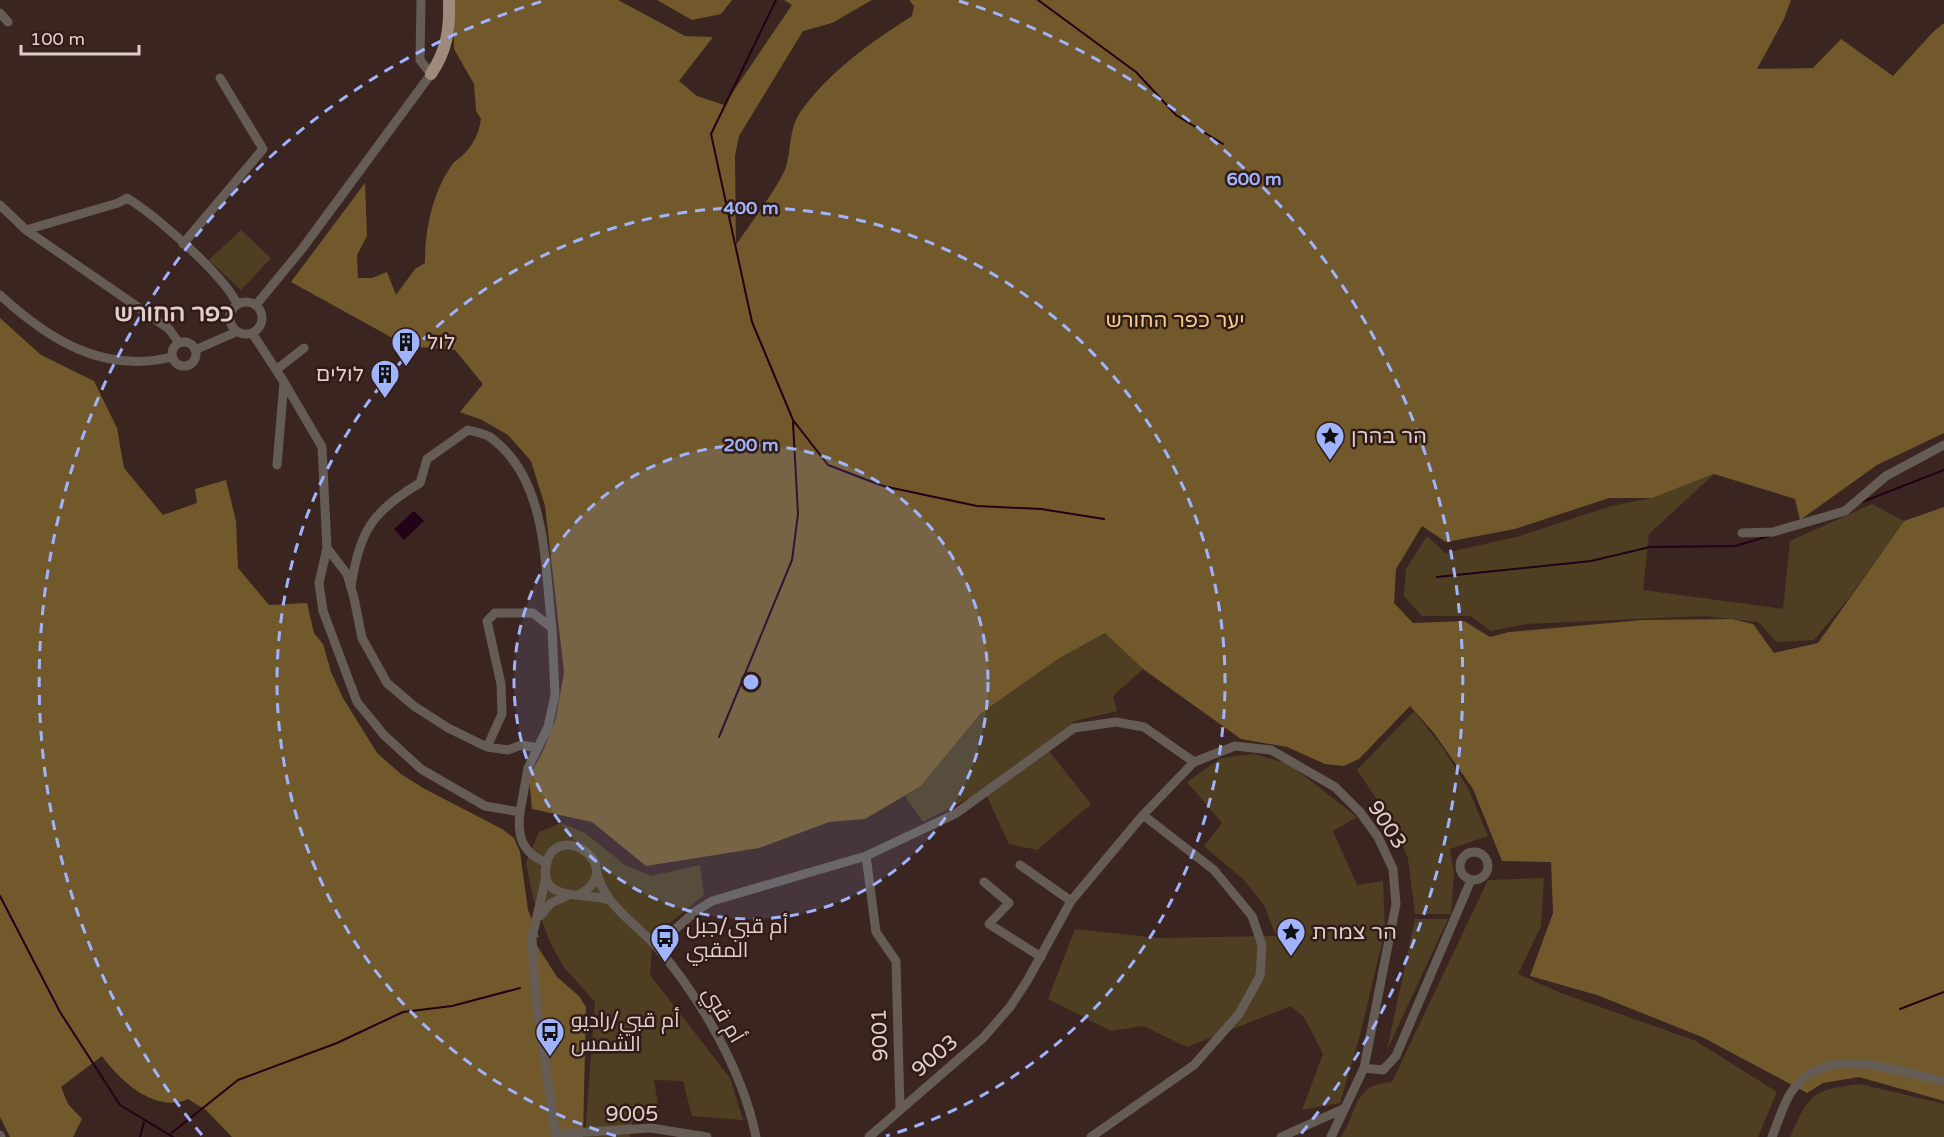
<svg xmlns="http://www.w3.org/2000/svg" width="1944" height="1137" viewBox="0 0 1944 1137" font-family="'Varela Round',Cairo,Heebo,sans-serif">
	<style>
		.green { fill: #4e3f23 }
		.forest { fill: #71592c }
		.water { fill: #230117 }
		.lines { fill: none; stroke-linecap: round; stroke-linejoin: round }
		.stream { stroke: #230117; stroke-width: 2 }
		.minor { stroke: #655c55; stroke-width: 9 }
		.major { stroke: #9e8b7e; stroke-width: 12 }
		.ring { fill: none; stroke: #a0b3fd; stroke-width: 3; stroke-dasharray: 10 8 }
		.labels { text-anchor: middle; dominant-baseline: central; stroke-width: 5; stroke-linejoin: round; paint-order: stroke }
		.park-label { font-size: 21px; fill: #f7cf89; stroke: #311b17 }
		.poi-label { font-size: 21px; fill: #dfd0cd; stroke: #311b17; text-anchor: start }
		.street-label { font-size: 21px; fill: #dfd0cd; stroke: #311b17 }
		.quarter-label { font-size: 24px; font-weight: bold; fill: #dfd0cd; stroke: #311b17 }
		.centre { fill: #a0b3fd; stroke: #311b17; stroke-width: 3 }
		.ring-label { font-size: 18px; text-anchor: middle; font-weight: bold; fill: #a0b3fd; stroke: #311b17; stroke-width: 5; stroke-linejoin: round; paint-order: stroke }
	</style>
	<rect width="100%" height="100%" fill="#3b2520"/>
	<path class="green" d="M241 230 271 258 241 290 209 260Z
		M1714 474 1649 534 1643 590 1783 609 1790 541 1872 504 1904 521 1848 599 1814 640 1777 642 1758 622 1703 616 1526 624 1491 631 1471 616H1422L1404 596 1406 569 1427 536 1445 553 1520 536 1611 506 1652 498Z
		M1105 633 1143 669 1113 696 1117 711 1075 721 1045 746 1091 804 1037 850 1009 844 984 790 923 822 905 796 921 786 980 714 1058 659Z
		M1414 711 1442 747 1468 788 1488 836 1450 849 1454 873 1451 914H1415L1408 859 1396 828 1357 770Z
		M1254 754 1289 764 1357 817 1333 831 1357 885 1383 881 1385 930 1360 1035 1340 1103 1302 1110 1323 1054 1304 1017 1291 1006 1187 1047 1143 1026 1111 1031 1048 999 1075 929 1158 938 1276 936 1264 905 1243 879 1204 846 1222 823 1187 782 1221 758Z
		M561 823 585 833 625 865 651 876 700 865 704 895 653 937 650 975 730 1078 743 1120 692 1116 683 1081 654 1080 659 1111 634 1114 630 1137H585L595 1002 563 966 550 942 533 898 526 863 539 832Z
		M1544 878 1541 926 1518 974 1561 993 1696 1041 1777 1092 1758 1137H1341C1359 1109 1353 1084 1392 1082L1488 880Z
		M1415 919H1448L1387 1050Z
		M1860 1084 1944 1104V1137H1790C1810 1093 1812 1090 1860 1084Z"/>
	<path class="forest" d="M454 0H618L685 36 713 37 679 81 697 96 724 105 792 5 784 0H872L832 23 803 31 739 136 735 156 736 245C752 221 771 197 784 172 792 156 787 131 801 111 830 71 871 42 912 16L914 6 909 0H1791L1784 19 1757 69 1813 68 1841 39 1893 76 1933 32 1944 23V433L1877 465 1800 520 1795 499 1714 474 1652 498H1609L1515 529 1446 542 1422 526 1396 569 1394 603 1413 623 1464 621 1490 637 1509 632 1642 620 1732 619 1753 624 1774 653 1818 643 1904 521 1944 507V1101L1859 1077 1823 1083 1807 1093 1702 1037 1597 995 1530 976 1553 913 1551 862 1502 861 1473 789 1434 733 1410 706 1359 759 1344 766 1325 764 1287 747 1241 739 1143 669 1105 633 1058 659 980 714 921 786 865 819 829 822 759 848 646 866 592 822 532 809 529 777 543 751 556 718 564 672 545 506 531 461 508 435 482 420 460 412 483 384 455 350 407 346 291 282 365 183 367 236 357 255 358 278H372L387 272 396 295 415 269 425 263C425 230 432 193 452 165 454 161 459 159 462 156 473 146 479 133 481 119L476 111 474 84 454 49Z
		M657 0H732L721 14 692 20Z
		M0 318 41 355 94 381 117 428 124 468 163 515 197 503 195 489 226 480 236 521 238 568 269 605 307 603 314 633 323 644 331 672 343 698 377 753 401 774 423 788 502 829 514 838 520 852 528 910 539 937 532 938 557 977 579 996 586 1007 583 1137H232L206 1110 188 1099C156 1114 120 1081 102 1056L61 1087 68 1104 82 1119 73 1137H10L0 1117Z"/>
	<path class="water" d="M414 511 424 521 404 540 394 529Z"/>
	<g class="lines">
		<path class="stream" d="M776 0 711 134 752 322 793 420 828 465 883 486 977 506 1041 509 1104 519
			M1038 0 1136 72 1176 115 1223 144
			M1862 502 1944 470
			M1437 577 1591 561 1650 547 1735 546 1769 536
			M719 737 792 560 798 514 793 422
			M0 896 60 1012 120 1105 173 1137
			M1900 1009 1944 992
			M169 1135 238 1080 337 1043 403 1012 452 1006 520 988
			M140 1137 144 1122"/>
		<path class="minor" d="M0 13 8 22
			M0 205 26 230 118 203 127 198C155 215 224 275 237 304
			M26 230 145 312 169 329 179 343
			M183 244 263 149 220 78
			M0 295C49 340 103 374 172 357
			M230 318a16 16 0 1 1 32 0a16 16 0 1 1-32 0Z
			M256 305 302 249 431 74 420 60 421 0
			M252 333 284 382 277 465
			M172 354a12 12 0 1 1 24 0a12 12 0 1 1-24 0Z
			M195 350 236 332
			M276 370 304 348
			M284 382 322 447 327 548 319 583 323 611 357 702 384 735 421 769 485 806 520 812C517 837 522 853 547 863
			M1742 533 1773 532 1845 511 1886 476 1944 445
			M327 548 347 574 354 598 362 638 387 683 414 706 448 728 487 747
			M351 587C359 532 372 511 420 483L427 459 468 430C475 432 484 433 490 437 548 479 544 564 552 628
			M520 812 528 768 548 727 555 695 552 628 533 613H495L487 621 501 684 502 714 487 747 508 750 521 745 538 748
			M1460 866a14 14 0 1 1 28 0a14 14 0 1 1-28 0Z
			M866 856 876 932 896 961 900 1108
			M1020 865 1071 901
			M596 867C601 903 633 921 656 946 700 997 743 1071 756 1137
			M546 877 532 938 535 993 556 1137
			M984 882 1009 903 989 924 1041 957
			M578 895C631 868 555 816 546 866 539 903 588 892 609 900
			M540 916 551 903 569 895
			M656 946 696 911 712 901 866 856 955 814 1074 728 1116 722 1144 727 1194 762
			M1364 1068 1383 1070 1396 1056 1471 880
			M555 1134 651 1128 707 1137
			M0 1135 1 1137
			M869 1137 983 1038 1010 1007 1027 981 1071 901 1143 815 1194 762 1235 746 1271 750 1335 787 1360 812 1378 837 1393 869 1396 904 1364 1068 1331 1137
			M1091 1137 1194 1065 1239 1014 1260 976 1262 945 1252 916 1214 870 1143 815
			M1281 1137 1345 1108
			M1772 1137C1778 1123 1782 1107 1790 1094 1824 1040 1895 1072 1944 1081"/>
		<path class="major" d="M431 74C447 50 450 29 449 0"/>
	</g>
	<circle cx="751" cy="682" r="237" fill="#a0b3fd" fill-opacity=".12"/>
	<g class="ring">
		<circle cx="751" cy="682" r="237"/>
		<path d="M616 1136A474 474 0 1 1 886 1136"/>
		<path d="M202 1135A712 712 0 0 1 543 1M959 1A712 712 0 0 1 1300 1135"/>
	</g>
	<defs>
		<g id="building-pin" transform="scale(1.5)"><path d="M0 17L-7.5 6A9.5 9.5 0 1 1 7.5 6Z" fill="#a0b3fd" stroke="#311b17"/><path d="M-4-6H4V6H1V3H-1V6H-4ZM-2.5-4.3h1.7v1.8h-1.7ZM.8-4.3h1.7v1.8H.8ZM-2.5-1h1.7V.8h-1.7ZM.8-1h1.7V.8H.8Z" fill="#111"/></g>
		<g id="sight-pin" transform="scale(1.5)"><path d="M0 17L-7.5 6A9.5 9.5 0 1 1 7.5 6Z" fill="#a0b3fd" stroke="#311b17"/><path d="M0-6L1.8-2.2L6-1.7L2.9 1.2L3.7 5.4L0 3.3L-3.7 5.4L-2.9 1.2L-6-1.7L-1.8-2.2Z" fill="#111"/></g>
		<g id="bus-pin" transform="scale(1.5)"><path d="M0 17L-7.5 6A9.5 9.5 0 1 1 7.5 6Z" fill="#a0b3fd" stroke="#311b17"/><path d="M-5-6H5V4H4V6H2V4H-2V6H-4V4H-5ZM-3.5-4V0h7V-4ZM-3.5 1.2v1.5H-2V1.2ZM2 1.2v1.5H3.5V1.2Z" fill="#111"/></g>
	</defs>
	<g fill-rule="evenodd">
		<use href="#building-pin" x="406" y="342"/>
		<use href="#building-pin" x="385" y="374"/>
		<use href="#sight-pin" x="1330" y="436"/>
		<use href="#sight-pin" x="1291" y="932"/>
		<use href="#bus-pin" x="665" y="938"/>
		<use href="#bus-pin" x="550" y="1032"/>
	</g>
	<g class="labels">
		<g class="park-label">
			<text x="1175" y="320">יער כפר החורש</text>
		</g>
		<g class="poi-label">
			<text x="427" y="342">לול</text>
			<text x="364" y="374" text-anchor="end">לולים</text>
			<text x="1351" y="436">הר בהרן</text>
			<text x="686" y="926">أم قبي/جبل<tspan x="686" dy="24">المقبي</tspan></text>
			<text x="1312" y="932">הר צמרת</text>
			<text x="571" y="1020">أم قبي/راديو<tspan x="571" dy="24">الشمس</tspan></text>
		</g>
		<g class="street-label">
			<text transform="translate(1387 825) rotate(57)">9003</text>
			<text transform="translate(723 1015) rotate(60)">أم قبي</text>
			<text transform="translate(880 1035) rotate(-92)">9001</text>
			<text transform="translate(935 1056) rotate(-40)">9003</text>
			<text x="632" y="1114">9005</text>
		</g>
		<g class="quarter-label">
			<text x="174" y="313">כפר החורש</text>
		</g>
	</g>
	<circle cx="751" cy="682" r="9" class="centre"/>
	<g class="ring-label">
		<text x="1254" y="185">600 m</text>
		<text x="751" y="214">400 m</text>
		<text x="751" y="451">200 m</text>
	</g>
	<path d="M21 45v9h118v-9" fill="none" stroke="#dfd0cd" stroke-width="3"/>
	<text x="30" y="45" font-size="18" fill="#dfd0cd" stroke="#311b17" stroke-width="4.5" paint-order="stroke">100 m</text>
</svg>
